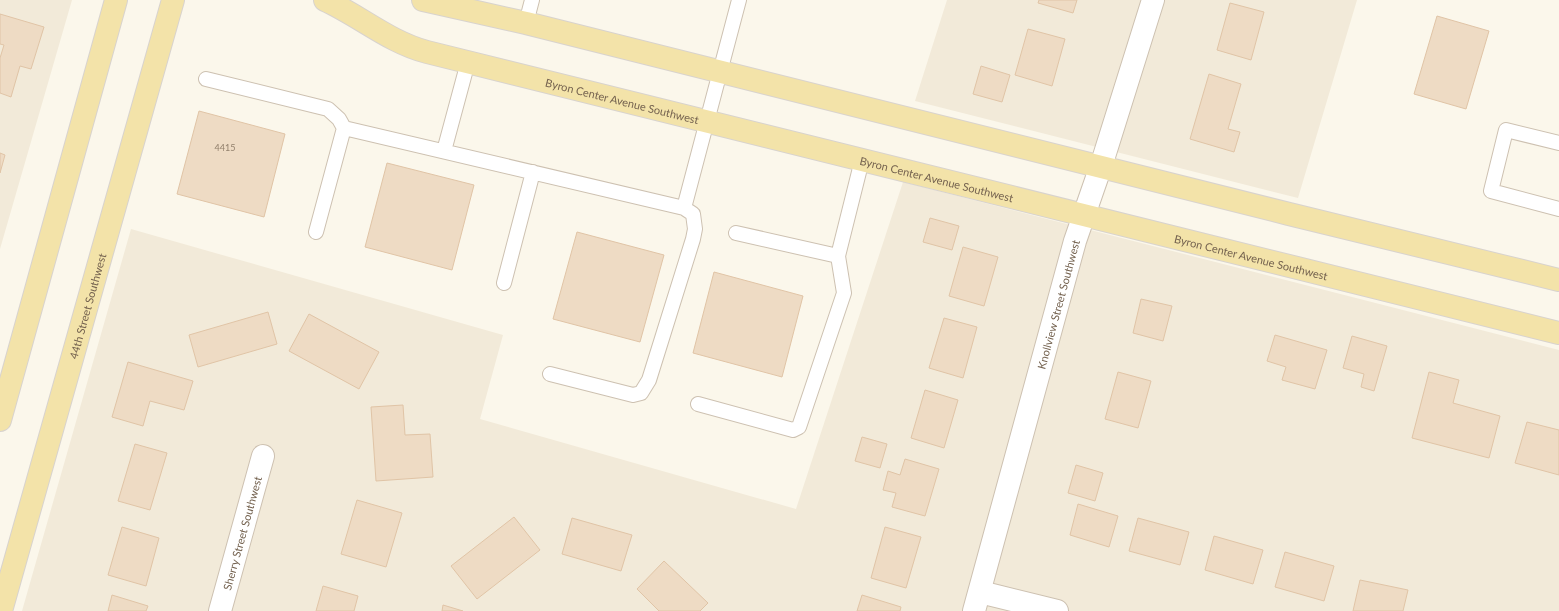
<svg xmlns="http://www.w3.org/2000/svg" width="1559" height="611" viewBox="0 0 1559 611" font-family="Lato,sans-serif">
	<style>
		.residential { fill: #f2ead9 }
		.building { fill: #eedbc4; stroke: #e0c4a6 }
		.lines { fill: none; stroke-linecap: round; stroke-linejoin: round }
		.lane-casing { stroke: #cdc1b1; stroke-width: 16 }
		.street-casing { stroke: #cdc1b1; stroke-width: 24 }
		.primary-casing { stroke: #d8d3ce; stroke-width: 24 }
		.lane { stroke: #fff; stroke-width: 14 }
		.street { stroke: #fff; stroke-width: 22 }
		.primary { stroke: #f3e3a9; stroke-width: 22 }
		.labels { text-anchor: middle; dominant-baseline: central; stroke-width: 3; stroke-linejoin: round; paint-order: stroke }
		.number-label { font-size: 9px; fill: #92806c }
		.street-label { font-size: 11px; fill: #74624f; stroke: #fefbf1 }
	</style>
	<rect width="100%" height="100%" fill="#fbf7eb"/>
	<path class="residential" d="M0 0H72L0 249Z
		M947 0H1357L1298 198 915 101Z
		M903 182 1559 350V611H22L131 229 503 335 480 419 796 509Z"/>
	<path class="building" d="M1039 0H1077L1073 13 1038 3Z
		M1230 3 1264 12 1251 60 1217 50Z
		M0 14 44 27 31 69 20 66 11 97 0 93V58L4 45 0 44Z
		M1437 16 1489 31 1466 109 1414 94Z
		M1028 29 1065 39 1052 86 1015 75Z
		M981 66 1010 75 1002 102 973 94Z
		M1209 74 1241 84 1228 129 1240 132 1234 152 1190 139Z
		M199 111 285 134 264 217 177 194Z
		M0 153 5 155 0 173Z
		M387 163 474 185 452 270 365 247Z
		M930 218 959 226 952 250 923 242Z
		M577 232 664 255 640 342 553 319Z
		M963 247 998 257 984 306 949 296Z
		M714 272 803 296 782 377 693 353Z
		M1141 299 1172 306 1163 341 1133 333Z
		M268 312 277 344 198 367 189 335Z
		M309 314 379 352 359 389 289 351Z
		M944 318 977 327 963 378 929 368Z
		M1275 335 1327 350 1315 389 1282 380 1286 367 1267 361Z
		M1352 336 1387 346 1374 391 1361 387 1364 374 1343 368Z
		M128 362 193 381 184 410 150 401 143 426 112 417Z
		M1118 372 1151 381 1138 428 1105 419Z
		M1429 372 1459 380 1453 403 1500 416 1489 458 1412 438Z
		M925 390 958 400 944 448 911 438Z
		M403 405 405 435 430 434 433 477 376 481 371 407Z
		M1527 422 1559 430V475L1515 463Z
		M862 437 887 444 880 468 855 461Z
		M135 444 167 453 150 510 118 501Z
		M905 459 939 469 925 516 892 507 896 493 883 490 888 471 900 475Z
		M1076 465 1103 473 1095 501 1068 493Z
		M357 500 402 513 386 567 341 554Z
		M1078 504 1118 516 1109 547 1070 535Z
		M514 517 540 550 477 599 451 566Z
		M572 518 632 535 621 571 562 554Z
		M1138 518 1189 532 1180 565 1129 551Z
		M122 527 159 538 146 586 108 575Z
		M885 527 921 537 906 588 871 578Z
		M1214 536 1263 550 1253 584 1205 570Z
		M1285 552 1334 566 1324 601 1275 587Z
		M664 561 708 603 700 611H659L637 589Z
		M1360 580 1408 590 1403 611H1353Z
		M323 586 358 596 354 611H316Z
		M112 595 148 606 146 611H108Z
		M862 595 901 607 900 611H857Z
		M443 605 463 611H442Z"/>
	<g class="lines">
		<g class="lane-casing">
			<path id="lane" d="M526 23 532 0
				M206 79 328 109 339 119 344 128 684 208 693 214 695 229 693 239 649 380 641 393 633 395 550 374
				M1559 143 1506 130 1491 191 1559 209
				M444 151 468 62
				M684 208 739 0
				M316 232 344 128
				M736 233 838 256 862 160
				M504 283 533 172
				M698 404 793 430 799 427 844 293 838 256"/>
		</g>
		<g class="street-casing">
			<g id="street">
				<path d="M980 592 1057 611"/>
				<path id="s1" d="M220 611 263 456"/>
				<path id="s2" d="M974 611 1075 241 1101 166 1153 0"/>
			</g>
		</g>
		<g class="primary-casing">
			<g id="primary">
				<path id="s3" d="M325 0C360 16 389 42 427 52L1559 333"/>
				<path d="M423 0 526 23 1289 214 1559 280"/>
				<path d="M0 420 116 0"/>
				<path id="s4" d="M1 611 173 0"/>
			</g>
		</g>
		<use href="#lane" class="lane"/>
		<use href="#street" class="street"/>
		<use href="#primary" class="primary"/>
	</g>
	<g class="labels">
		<g class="number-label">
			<text x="225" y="147">4415</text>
		</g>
		<g class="street-label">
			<text stroke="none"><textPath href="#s3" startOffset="316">Byron Center Avenue Southwest</textPath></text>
			<text stroke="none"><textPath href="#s3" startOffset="640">Byron Center Avenue Southwest</textPath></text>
			<text stroke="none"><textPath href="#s3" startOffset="964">Byron Center Avenue Southwest</textPath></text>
			<text stroke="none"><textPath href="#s2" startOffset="318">Knollview Street Southwest</textPath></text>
			<text stroke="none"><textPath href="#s4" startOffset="317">44th Street Southwest</textPath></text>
			<text stroke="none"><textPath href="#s1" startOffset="81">Sherry Street Southwest</textPath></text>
		</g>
	</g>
</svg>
